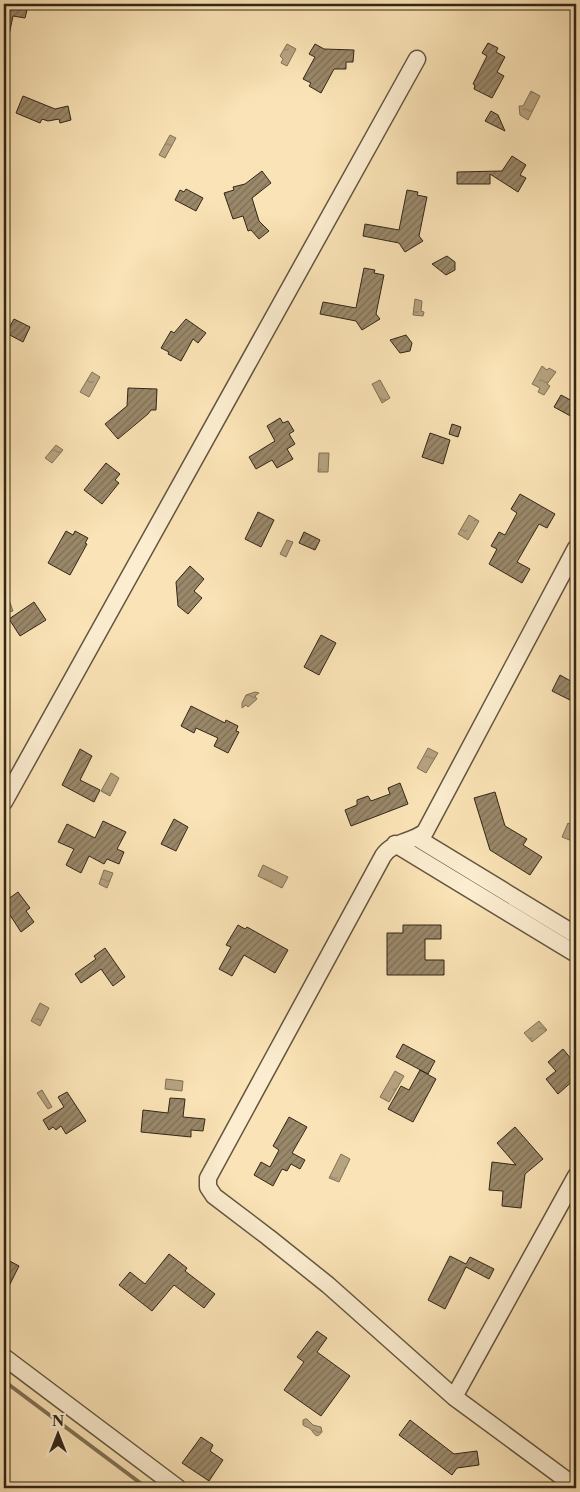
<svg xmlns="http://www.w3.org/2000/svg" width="580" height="1492" viewBox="0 0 580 1492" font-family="'Libre Caslon Text',serif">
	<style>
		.water { fill: url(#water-ripples); stroke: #817156 }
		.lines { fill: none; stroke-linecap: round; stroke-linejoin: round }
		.stream { stroke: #817156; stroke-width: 4 }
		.building { fill: url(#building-hatch); stroke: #322617 }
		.minor-casing { stroke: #64553f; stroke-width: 19 }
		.minor { stroke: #fcedd0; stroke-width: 16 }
	</style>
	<defs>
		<pattern id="water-ripples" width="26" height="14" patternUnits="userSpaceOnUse" patternTransform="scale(1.25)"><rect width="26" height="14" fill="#b6a380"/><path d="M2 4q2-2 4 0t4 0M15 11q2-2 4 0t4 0" fill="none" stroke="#958568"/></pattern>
		<pattern id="building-hatch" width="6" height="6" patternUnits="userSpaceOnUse" patternTransform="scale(1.25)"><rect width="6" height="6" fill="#9a886a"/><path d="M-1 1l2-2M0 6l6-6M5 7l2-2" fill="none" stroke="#7e6f56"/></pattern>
	</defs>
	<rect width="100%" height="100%" fill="#fae3b6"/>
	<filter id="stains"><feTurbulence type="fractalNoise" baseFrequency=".004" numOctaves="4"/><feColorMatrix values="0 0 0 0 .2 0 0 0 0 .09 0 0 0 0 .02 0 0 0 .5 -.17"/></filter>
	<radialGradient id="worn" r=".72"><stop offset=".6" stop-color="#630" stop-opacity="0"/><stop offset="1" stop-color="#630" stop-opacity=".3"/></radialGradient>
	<path class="water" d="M287 44 296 49 287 66 281 63 283 59 280 56Z
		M531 91 540 96 528 120 520 115 519 106H523Z
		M170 135 176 138 165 158 159 155Z
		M415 299 422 301 421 311 424 312 423 316 413 315Z
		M542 366 547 370 549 368 556 372 547 384 550 386 544 395 538 392 540 388 532 384Z
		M92 372 100 377 89 397 80 392Z
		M380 380 390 398 382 403 372 384Z
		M56 445 63 450 52 463 45 458Z
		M319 453H329L328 472H318Z
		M469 515 479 521 468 540 458 534Z
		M287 540 293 542 286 557 280 554Z
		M8 597 13 611 4 613V598Z
		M255 692 259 693 255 696 257 699 248 707 246 705 242 708V703L246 695Z
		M428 748 438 753 426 773 417 768Z
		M111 773 119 778 110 796 101 791Z
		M568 823 576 827V831L572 841 562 837Z
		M263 865 288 877 282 888 258 876Z
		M104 870 113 873 107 888 99 884Z
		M40 1003 49 1008 40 1026 31 1021Z
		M539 1021 547 1030 532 1042 524 1033Z
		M395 1071 404 1076 389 1102 380 1097Z
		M166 1079 183 1081 182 1091 165 1089Z
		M42 1090 52 1107 48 1109 37 1093Z
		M341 1154 350 1159 339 1182 329 1178Z
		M305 1419H307L313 1425 321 1427 322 1432C315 1441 314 1431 309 1428 308 1427 305 1427 303 1425V1420Z"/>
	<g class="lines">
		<path class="stream" d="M4 1381 147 1488"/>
	</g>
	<path class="building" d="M4 4H18L28 6 25 18 13 16 8 40 4 39Z
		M488 43 498 48 496 52 505 57 497 72 504 76 492 98 474 89 475 85 473 84 487 56 482 53Z
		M315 44 324 49 354 50 353 62H346V69H334L321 93 309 86 311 83 303 79 315 57 309 54Z
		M23 96 55 109 68 106 71 120 60 123 59 119 48 121 42 119 40 123 16 113Z
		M491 111 498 115 505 131 485 121Z
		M512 156 526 165 520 175 526 178 518 192 490 174V184H457V172L502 171Z
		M262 171 271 183 252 198 259 221 269 231 259 239 251 230 248 231 243 216 233 219 224 193 234 190 233 187 245 184Z
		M186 189 203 198 196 211 175 200 180 190 184 192Z
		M407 190 418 192 417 195 427 197 419 236 423 241 405 252 399 243 363 236 365 224 399 230Z
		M447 256 455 262V270L446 275 432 264Z
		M364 268 375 270 374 273 384 275 376 314 380 319 362 330 356 321 320 314 323 302 356 308Z
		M14 319 30 327 23 342 6 333Z
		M186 319 206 333 198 343 193 339 181 361 168 354 169 352 161 348 171 331 174 333Z
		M406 335 412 343 410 351 400 353 390 340Z
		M128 388 157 389 156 410H151L148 414 118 439 105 424 127 406Z
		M561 395 576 403V419L554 407Z
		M280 418 283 423 288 421 294 431 289 434 295 444 287 449 293 459 277 468 272 460 256 469 249 457 275 441 267 426Z
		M452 424 461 427 458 437 449 434Z
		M430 433 450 440 443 464 422 457Z
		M106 463 120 474 115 480 119 483 102 504 84 490Z
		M520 494 555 514 547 528 539 524 517 562 530 569 522 583 489 564 497 549 491 546 499 532 505 535 517 513 511 509Z
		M258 512 274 520 261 547 245 539Z
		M66 531 73 535 75 531 88 538 85 543 87 544 70 575 48 563Z
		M304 532 320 540 315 550 299 543Z
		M190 566 204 579 194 591 202 598 188 614 178 606 176 582Z
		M34 602 46 620 20 636 9 619Z
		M321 635 336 643 319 675 304 667Z
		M560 675 576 684V703L552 691Z
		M191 706 225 723 226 720 238 726 236 731 239 732 228 753 214 746 218 738 196 728 194 733 181 726Z
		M80 749 92 756 80 780 100 790 94 802 62 785Z
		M400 783 408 804 351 826 345 810 357 805V800L368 796 371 801 390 794 388 788Z
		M495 792 505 826 527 839 523 845 542 857 530 875 490 850 474 798Z
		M174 819 188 827 176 851 161 844Z
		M103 821 126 832 117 849 124 852 119 864 107 859 104 864 89 856 81 873 66 865 74 849 58 842 67 824 95 838Z
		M18 892 30 908 26 911 34 922 21 932 10 915 4 920V902Z
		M238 925 245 929 247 927 288 950 275 973 244 955 232 976 219 969 231 947 226 945Z
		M403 925H441V939H425V960H444V975H387V933H403Z
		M105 948 125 977 113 986 101 969 81 983 75 974 96 959 94 956Z
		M403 1044 435 1061 428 1074 396 1057Z
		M563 1049 576 1065V1078L558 1094 546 1079 556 1071 548 1062Z
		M420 1070 436 1079 413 1122 388 1109 401 1086 409 1090Z
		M67 1092 86 1121 66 1134 61 1126 56 1130 53 1127 49 1130 43 1120 64 1107 58 1097Z
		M170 1098 185 1099 183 1117 205 1119 203 1131 191 1130V1137L141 1132 143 1110 168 1113Z
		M289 1117 307 1127 292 1153 305 1160 300 1169 291 1164 287 1171 282 1169 273 1186 254 1175 261 1162 270 1167 279 1150 273 1146Z
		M515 1127 543 1159 525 1174 521 1208 502 1206 503 1191 489 1190 492 1162 516 1165 497 1143Z
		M169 1254 187 1268 185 1271 215 1294 204 1308 174 1285 152 1311 119 1285 130 1272 145 1284Z
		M450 1256 466 1264 470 1257 494 1269 489 1279 466 1267 445 1309 428 1300Z
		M4 1258 19 1266 4 1296Z
		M317 1331 327 1338 317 1352 350 1376 321 1416 284 1390 304 1362 297 1357Z
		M410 1420 454 1454 477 1451 479 1465 457 1468 452 1475 399 1435Z
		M201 1437 213 1445 210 1451 223 1460 209 1481 182 1463Z"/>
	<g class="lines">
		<g class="minor-casing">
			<path id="minor" d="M576 548 425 832C411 843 393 841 383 856L208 1178V1187L214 1196 268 1237 328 1285 454 1397 576 1487
				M4 802 417 59
				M417 838 576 935
				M395 844 576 954
				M4 1357 178 1488
				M454 1397 576 1176"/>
		</g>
		<use href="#minor" class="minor"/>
	</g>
	<rect width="580" height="1492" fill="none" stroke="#fae3b6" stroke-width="20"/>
	<rect x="5" y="5" width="570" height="1482" fill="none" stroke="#322617" stroke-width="2.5"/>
	<rect x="10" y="10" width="560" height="1472" fill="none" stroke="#322617"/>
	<g transform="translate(58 1434)" stroke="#fcedd0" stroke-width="4" paint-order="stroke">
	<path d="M0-4L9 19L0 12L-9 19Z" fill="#322617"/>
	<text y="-8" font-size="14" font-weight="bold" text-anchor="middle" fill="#322617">N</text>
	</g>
	<rect width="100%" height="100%" filter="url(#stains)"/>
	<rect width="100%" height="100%" fill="url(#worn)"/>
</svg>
